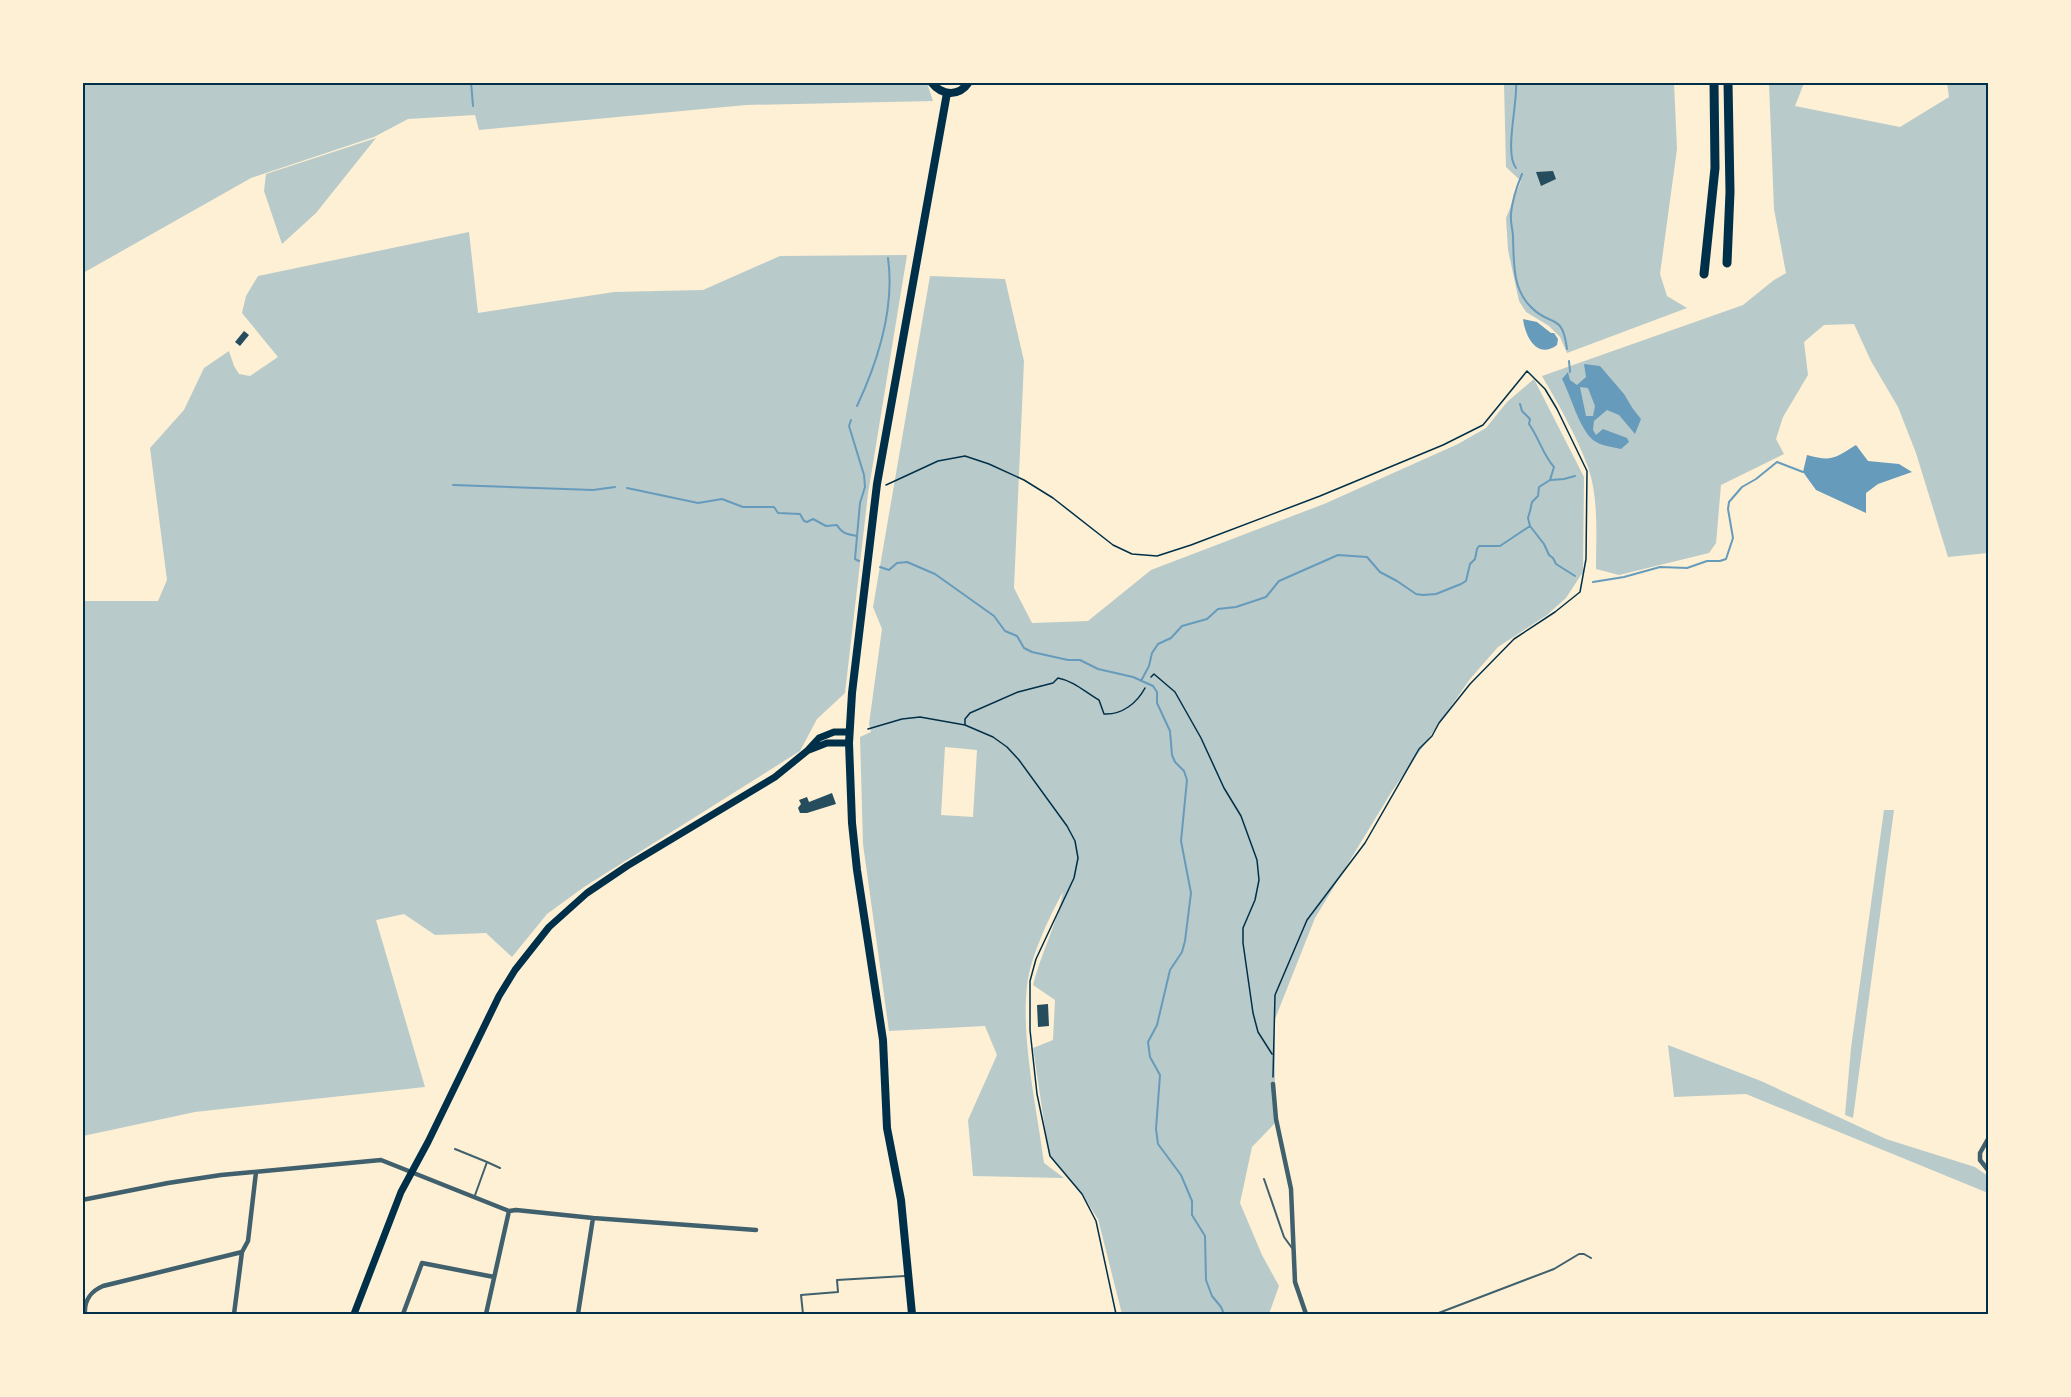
<svg xmlns="http://www.w3.org/2000/svg" width="2071" height="1397" viewBox="0 0 2071 1397" font-family="'Fira Sans',sans-serif">
	<style>
		.green { fill: #b9caca; fill-rule: evenodd }
		.water { fill: #669bbc; fill-rule: evenodd }
		.lines { fill: none; stroke-linecap: round; stroke-linejoin: round }
		.stream { stroke: #669bbc; stroke-width: 2 }
		.building { fill: #264d5e }
		.path { stroke: #003049; stroke-width: 1.5 }
		.service { stroke: #3f606c; stroke-width: 2 }
		.minor { stroke: #3f606c; stroke-width: 4.5 }
		.secondary { stroke: #003049; stroke-width: 7 }
		.primary { stroke: #003049; stroke-width: 8 }
		.motorway { stroke: #003049; stroke-width: 9 }
		.neatline { fill: none; stroke: #003049; stroke-width: 2 }
	</style>
	<rect width="100%" height="100%" fill="#fdf0d5"/>
	<path class="green" d="M927 83 933 101 746 105 479 130 475 115 408 119 374 137 251 178 83 273V83Z
		M1504 83H1674L1677 149 1660 274 1667 296 1687 308 1567 353 1560 337 1549 326 1526 312 1519 301 1508 250 1506 218 1521 181 1506 167Z
		M1769 83H1804L1795 106 1900 127 1949 97 1947 83H1988V553L1948 557 1916 453 1898 407 1871 361 1854 324 1824 325 1804 342 1808 375 1783 417 1776 439 1784 454 1721 485 1716 543 1709 553 1619 575 1596 569C1596 536 1599 499 1588 467 1576 435 1559 405 1542 376L1743 305 1774 280 1786 273 1774 209Z
		M376 138 316 213 282 244 264 191 266 174Z
		M469 232 478 313 614 292 703 290 780 256 907 255 868 494 845 693 817 719 800 751 584 887 547 914 512 957 486 933 435 935 404 914 376 920 425 1087 195 1112 83 1136V601H158L167 580 150 448 184 410 204 368 229 351 234 366 239 374 250 376 278 357 242 313 246 296 258 276Z
		M930 276 1005 279 1024 361 1014 588 1032 623 1088 621 1151 570 1324 504 1458 444 1486 428 1507 402 1534 379 1584 477 1583 572 1566 598 1547 615 1498 647 1470 679 1392 791 1315 918 1275 1019V1123L1252 1147 1240 1203 1262 1255 1279 1286 1269 1314H1122L1098 1219 1082 1195 1049 1155 1033 1048 1053 1040 1055 1000 1033 985C1041 953 1057 924 1063 892 1049 917 1030 958 1027 986 1021 1040 1037 1109 1044 1163L1064 1178 973 1176 968 1120 997 1055 985 1026 889 1031 863 844 860 737 871 732 869 724 882 629 873 607ZM945 747 977 750 973 817 941 815Z
		M1884 810H1894L1853 1118 1845 1115 1851 1048Z
		M1668 1045 1761 1081 1886 1139 1975 1167 1988 1176V1193L1746 1094 1674 1097Z"/>
	<path class="water" d="M1523 319 1537 322 1551 333H1554L1558 339 1557 345C1537 360 1525 336 1523 319Z
		M1584 364 1600 366 1624 394 1633 409 1641 419 1635 434 1619 415 1607 410 1594 421 1593 430 1596 435 1603 429 1627 438 1629 442 1621 449C1612 447 1601 446 1593 440 1579 428 1571 396 1562 379L1568 372 1570 380 1577 385 1586 377ZM1580 387 1588 388 1595 406 1593 416H1586Z
		M1856 445 1868 461 1899 464 1912 472 1878 484 1866 493V513L1816 490 1803 472 1807 455C1832 462 1835 458 1856 445Z"/>
	<g class="lines">
		<path class="stream" d="M471 82 473 106
			M1516 168C1504 153 1518 103 1516 82
			M1522 174C1517 186 1512 201 1511 214 1510 222 1513 230 1513 237 1514 261 1512 289 1531 307 1551 328 1562 311 1567 349
			M1569 361 1570 372
			M1520 404 1522 411 1530 419 1529 424C1539 438 1543 455 1554 467L1550 480 1539 487 1538 496 1532 502 1530 511 1528 518 1530 526
			M857 406C878 361 895 308 888 258
			M851 420 849 426 864 475 865 487 860 503 855 559 859 561
			M1551 480 1564 479 1575 476
			M453 485 593 490 615 487
			M627 488 698 503 722 499 743 507H774L778 513 800 514 804 521 807 522 813 519 826 526 837 525C842 534 848 534 857 536
			M880 567 889 570 897 563 907 562 935 574 994 616 1005 631 1017 636 1024 648 1032 652 1068 660H1080L1098 669 1133 677 1153 686 1157 692V703L1170 731 1172 755 1175 762 1184 771 1187 780 1181 841 1191 893 1185 941 1182 952 1170 970 1157 1025 1148 1042 1150 1057 1160 1075 1156 1129 1158 1144 1181 1175 1192 1201V1215L1205 1236 1206 1280 1212 1296 1221 1307 1224 1314
			M1593 582 1624 577 1660 567 1687 568 1707 561H1720L1726 559 1733 538 1728 509 1729 502 1742 487 1756 479 1777 462 1803 472
			M1141 681 1149 666 1152 653 1158 644 1171 638 1182 626 1207 619 1218 609 1236 607 1266 597 1279 581 1338 555 1367 557 1380 572 1397 581 1416 594 1423 595 1436 594 1461 584 1466 581 1470 564 1475 559 1477 549 1479 546H1500L1530 526 1544 544 1549 555 1553 558 1556 564 1575 576"/>
	</g>
	<path class="building" d="M1553 171 1556 179 1541 186 1536 172Z
		M244 331 249 335 240 346 235 342Z
		M832 793 836 804 807 813H800L798 808 801 804 799 800 807 797 809 802Z
		M1048 1004 1049 1026 1038 1027 1037 1005Z"/>
	<g class="lines">
		<path class="path" d="M886 485 938 461 965 456 989 464 1024 480 1053 498 1113 545 1132 554 1157 556 1191 545 1320 496 1443 445 1483 425 1527 371 1545 389 1557 409 1587 471 1586 559 1580 592 1555 612 1514 639 1470 684 1439 723 1432 736 1419 749 1365 843 1307 920 1275 995 1273 1077
			M1151 677 1154 674 1175 692 1201 738 1224 788 1241 816 1257 860 1259 880 1255 900 1243 928V943L1253 1013 1258 1032 1272 1054
			M965 725V719L970 713 1018 692 1053 683 1058 678C1074 681 1085 692 1099 700L1104 714C1122 715 1137 703 1145 688
			M868 729 902 719 920 717 965 725 993 737 1007 747 1019 760 1067 826 1075 841 1078 858 1074 878 1036 959 1030 981V1030L1037 1094 1050 1156 1082 1194 1096 1221 1116 1314"/>
		<path class="service" d="M455 1149 487 1162
			M1264 1179 1284 1237 1292 1248
			M474 1198 487 1162 500 1168
			M803 1314 801 1295 838 1292 837 1280 905 1276
			M1436 1314 1554 1269 1579 1254H1584L1591 1258"/>
		<path class="minor" d="M1273 1084 1276 1119 1291 1189 1295 1282 1306 1314
			M1988 1139 1980 1153V1160L1988 1170
			M82 1200 168 1183 221 1175 381 1160 509 1211 516 1210 593 1218 756 1230
			M85 1314C84 1301 91 1291 103 1286L242 1252 248 1241 256 1172
			M234 1314 242 1252
			M403 1314 422 1263 494 1277
			M486 1314 509 1211
			M578 1314 593 1218"/>
		<path class="secondary" d="M809 750 827 743H849
			M354 1314 401 1192 428 1142 499 996 515 970 549 927 587 893 627 866 775 777 807 751 819 738 834 732H849"/>
		<path class="primary" d="M931 82C942 96 959 97 969 82
			M912 1314 901 1200 887 1128 883 1040 857 870 852 823 849 743 852 693 877 484 947 93"/>
		<path class="motorway" d="M1727 263 1730 192 1728 82
			M1704 274 1715 168 1714 82"/>
	</g>
	<rect width="2071" height="1397" fill="none" stroke="#fdf0d5" stroke-width="168"/>
	<rect x="84" y="84" width="1903" height="1229" class="neatline"/>
</svg>
